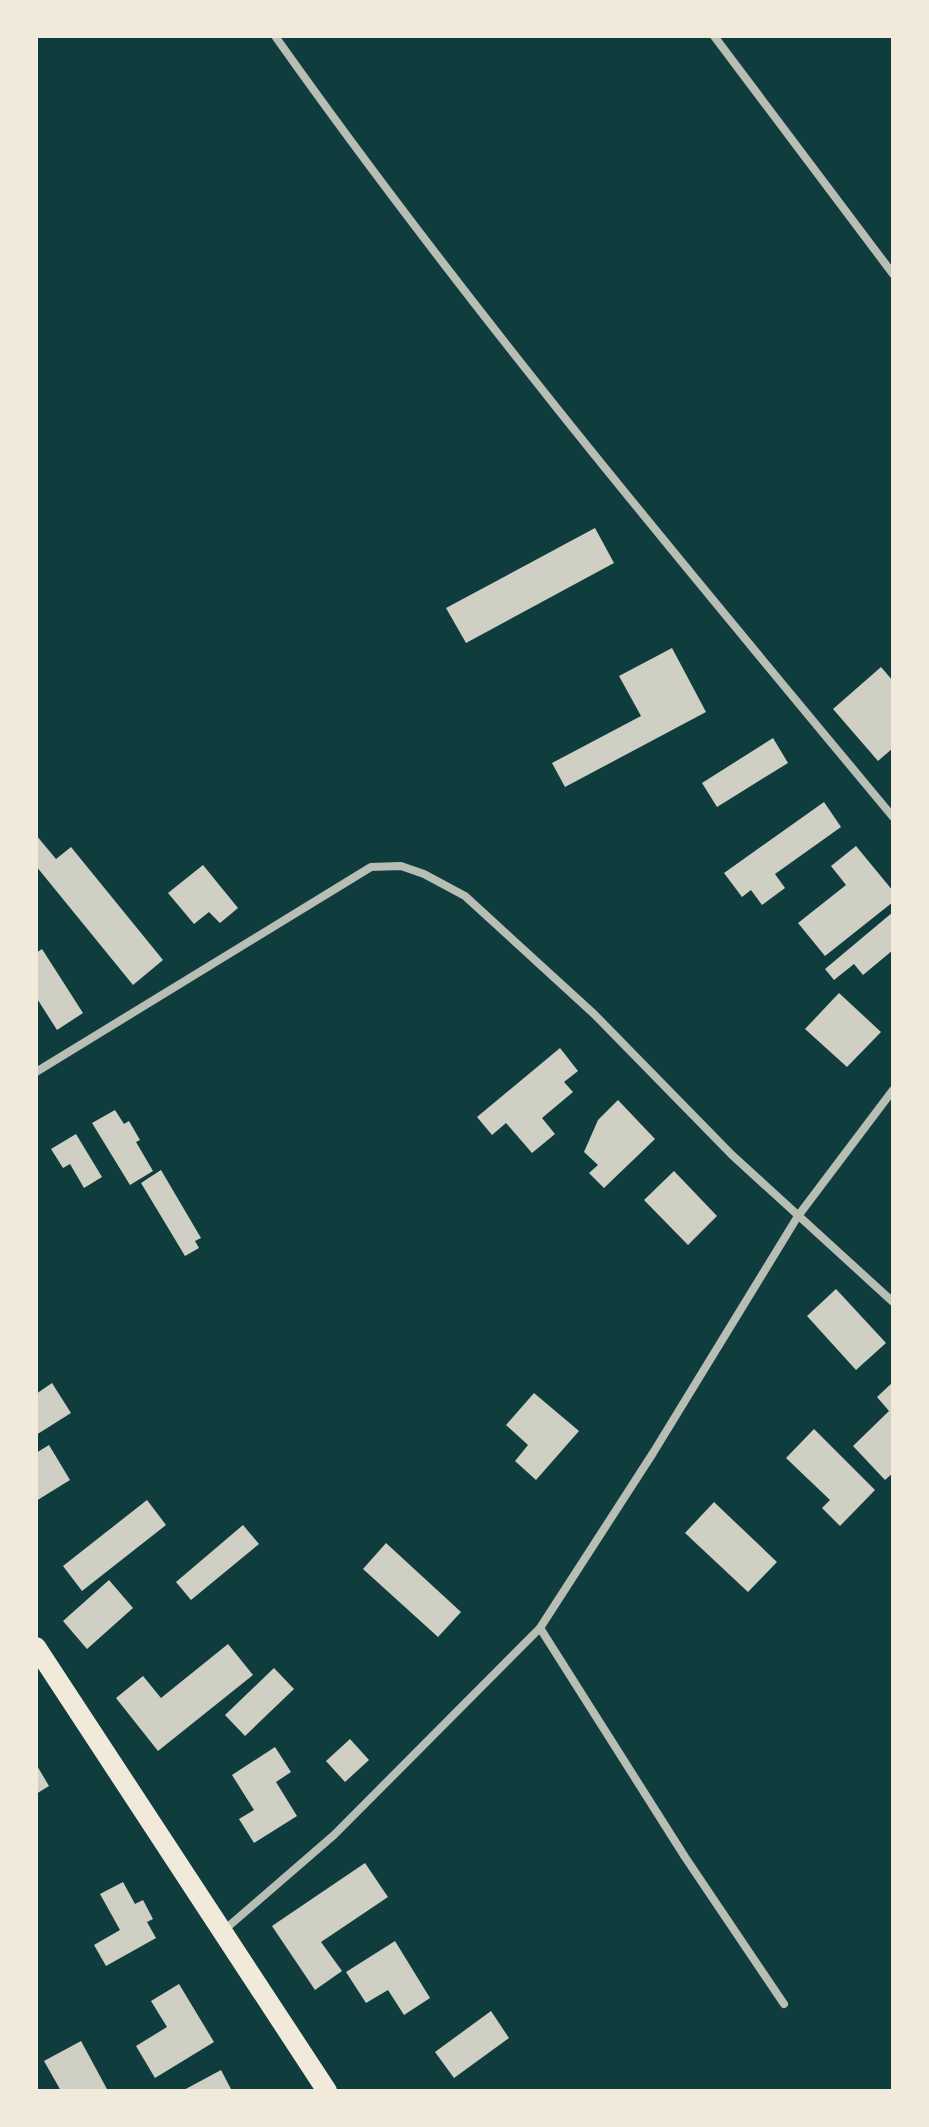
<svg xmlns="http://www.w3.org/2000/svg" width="929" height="2127" viewBox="0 0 929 2127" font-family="Helvetica,sans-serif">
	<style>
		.building { fill: #cfcfc3 }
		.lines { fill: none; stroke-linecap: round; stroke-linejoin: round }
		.minor { stroke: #b8beb3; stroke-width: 8 }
		.primary { stroke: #f1e9da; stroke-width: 20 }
	</style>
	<rect width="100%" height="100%" fill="#0f3d3e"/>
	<path class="building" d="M595 528 614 563 466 643 446 608Z
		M672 648 706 712 565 787 552 763 641 716 619 676Z
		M881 667 893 681V748L878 761 833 709Z
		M773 738 788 763 717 807 702 783Z
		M824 802 841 827 775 874 785 888 762 905 751 890 742 897 724 873Z
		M36 835 56 859 71 847 163 960 133 985 36 866Z
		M856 846 893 891V902L825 956 798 923 846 885 831 866Z
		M203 865 238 908 220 923 209 912 194 924 168 893Z
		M893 912V950L863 975 854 964 834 980 825 969Z
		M42 949 83 1013 57 1030 36 997V953Z
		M839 993 881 1032 847 1067 805 1029Z
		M560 1048 578 1071 564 1082 573 1092 542 1118 555 1134 532 1153 506 1123 492 1135 477 1117Z
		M618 1100 655 1139 604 1188 589 1173 598 1165 584 1152 598 1120Z
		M115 1110 124 1124 129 1121 140 1140 136 1142 153 1171 130 1185 92 1123Z
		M76 1134 102 1177 84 1188 70 1164 63 1168 51 1149Z
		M161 1170 201 1238 195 1241 199 1248 185 1256 141 1183Z
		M674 1171 717 1216 688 1245 644 1200Z
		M836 1289 886 1343 856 1370 807 1316Z
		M893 1382V1473L885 1480 853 1446 889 1411 877 1397Z
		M52 1383 71 1413 36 1435V1394Z
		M534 1393 579 1431 536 1480 515 1461 528 1445 506 1425Z
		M814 1429 875 1490 840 1526 822 1508 830 1500 786 1458Z
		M49 1445 70 1480 36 1501V1453Z
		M147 1500 166 1525 82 1591 63 1566Z
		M714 1502 777 1562 748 1592 685 1533Z
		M243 1525 259 1544 191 1600 176 1582Z
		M386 1543 461 1612 438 1637 363 1569Z
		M109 1580 133 1608 87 1649 63 1621Z
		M228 1644 253 1675 158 1751 116 1698 143 1676 161 1698Z
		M274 1668 294 1689 245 1736 225 1715Z
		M350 1739 369 1760 345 1782 326 1761Z
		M275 1747 291 1772 276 1782 297 1816 254 1843 239 1819 254 1810 232 1775Z
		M36 1764 49 1786 36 1794Z
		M365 1863 388 1897 321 1942 342 1971 315 1990 272 1926Z
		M123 1882 135 1904 143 1900 153 1919 147 1922 156 1938 106 1966 94 1945 120 1930 100 1894Z
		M395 1941 430 1998 404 2015 388 1990 366 2003 346 1972Z
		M179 1984 214 2042 155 2078 136 2046 167 2027 151 2001Z
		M491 2011 509 2038 454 2078 435 2052Z
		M81 2041 108 2091H61L44 2061Z
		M221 2070 232 2091H182Z"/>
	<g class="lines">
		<path class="minor" d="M275 36C467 307 681 562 893 817
			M714 36 893 274
			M36 1072 371 867 401 866 424 874 465 896 594 1014 732 1155 893 1302
			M540 1628 685 1857 784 2004
			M223 1931 334 1835 540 1628 653 1453 798 1216 893 1090"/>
		<path class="primary" d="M36 1647 327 2091"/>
	</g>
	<rect width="929" height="2127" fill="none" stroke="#f1e9da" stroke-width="76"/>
</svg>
